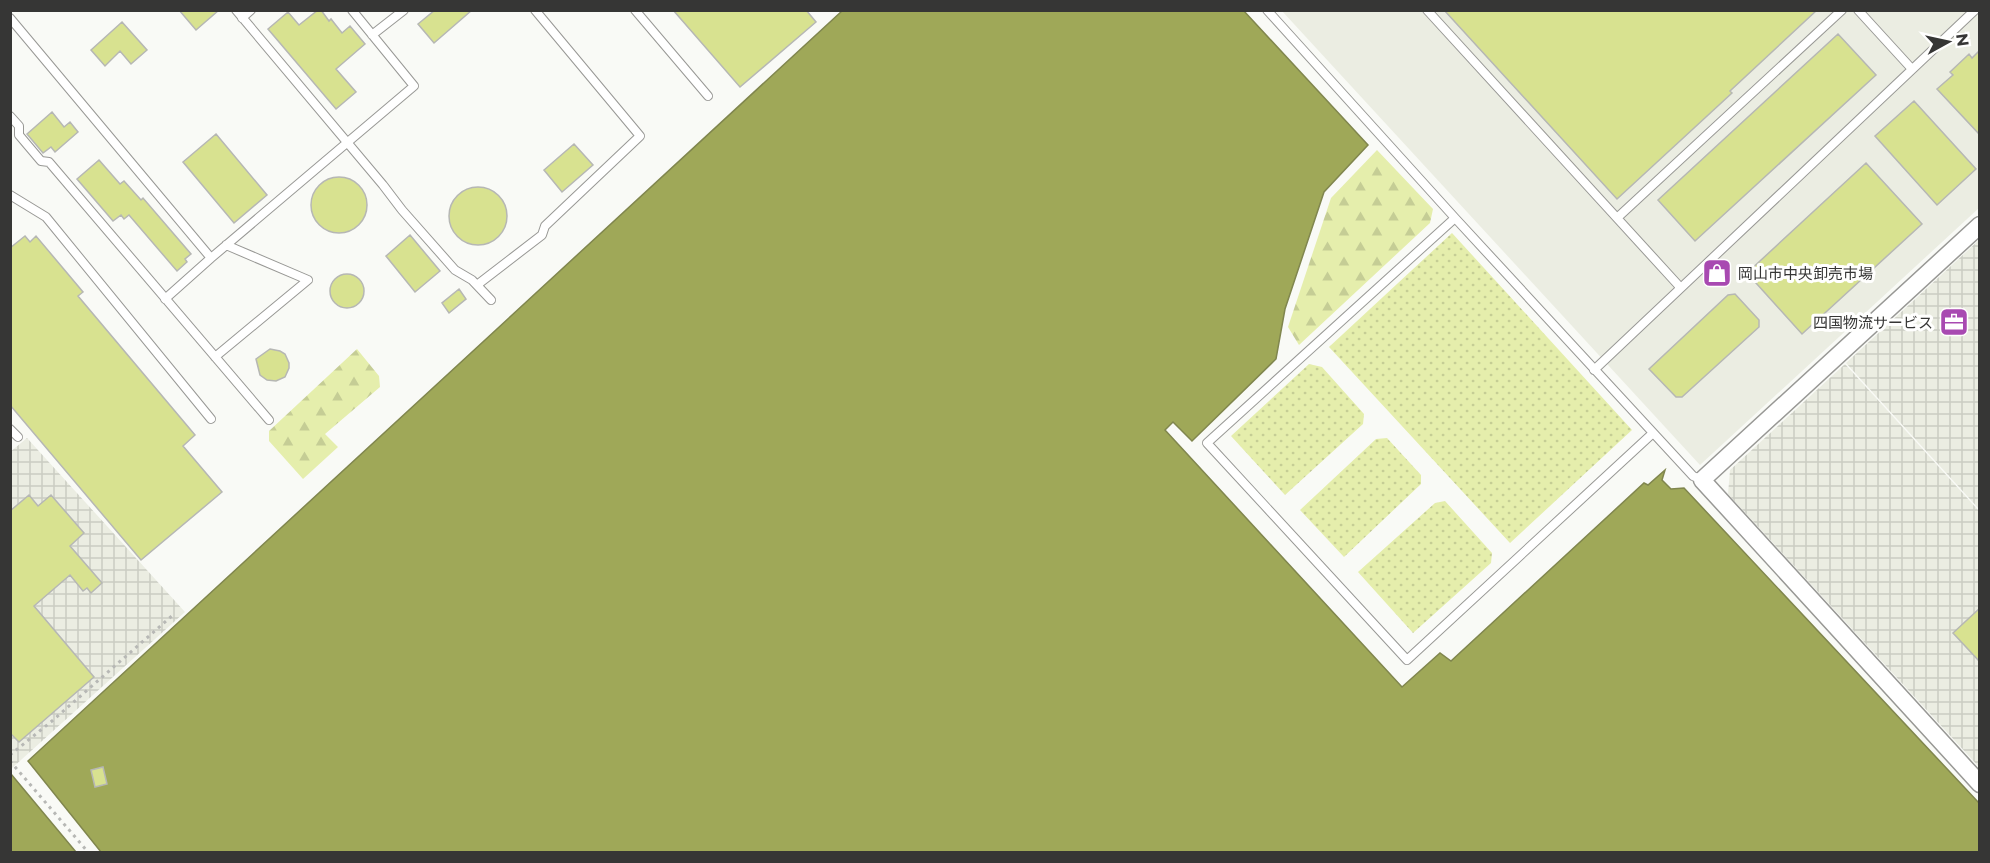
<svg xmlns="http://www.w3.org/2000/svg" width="1990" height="863" viewBox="0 0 1990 863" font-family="Montserrat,'Noto Sans JP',sans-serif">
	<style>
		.built { fill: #ebede2 }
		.industrial { fill: url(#industrial-grid) }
		.grass { fill: url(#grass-dots) }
		.forest { fill: url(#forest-firs) }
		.water { fill: #9fa858; stroke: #80864e; stroke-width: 1.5 }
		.building { fill: #d8e290; stroke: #b6b7b4; stroke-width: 1.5 }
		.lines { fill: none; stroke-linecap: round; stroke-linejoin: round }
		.service-casing { stroke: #989895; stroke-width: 10 }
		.minor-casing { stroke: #989895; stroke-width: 19 }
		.path { stroke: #b7b8b5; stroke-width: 3; stroke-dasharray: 3 4.5; stroke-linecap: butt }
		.service { stroke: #fff; stroke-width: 8 }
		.minor { stroke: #fff; stroke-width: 16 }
		.labels { text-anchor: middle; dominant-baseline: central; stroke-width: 6; stroke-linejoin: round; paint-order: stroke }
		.poi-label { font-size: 15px; fill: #363635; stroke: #fffffe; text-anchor: start }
	</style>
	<defs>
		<pattern id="industrial-grid" width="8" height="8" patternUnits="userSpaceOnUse" patternTransform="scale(1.5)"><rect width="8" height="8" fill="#ebede2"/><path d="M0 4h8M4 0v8" fill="none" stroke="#caccc2"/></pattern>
		<pattern id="grass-dots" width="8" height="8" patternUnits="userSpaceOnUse" patternTransform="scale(1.5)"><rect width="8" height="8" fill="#e5eeac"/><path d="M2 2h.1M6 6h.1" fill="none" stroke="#c5cd95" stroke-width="1.8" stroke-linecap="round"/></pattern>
		<pattern id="forest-firs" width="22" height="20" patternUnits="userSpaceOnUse" patternTransform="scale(1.5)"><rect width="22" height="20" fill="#e5eeac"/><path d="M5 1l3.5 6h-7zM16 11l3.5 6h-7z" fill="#c5cd95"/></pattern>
	</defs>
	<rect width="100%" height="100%" fill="#f9faf6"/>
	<path class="built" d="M1282 11H1979V208L1700 465Z"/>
	<path class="industrial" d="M1979 240V509L1846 363Z
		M1845 364 1979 511V767L1728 494 1730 470Z
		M27 438 185 612 11 769 10 452Z"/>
	<path class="grass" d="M1452 233 1632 430 1510 543 1329 347Z
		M1309 364 1322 367 1364 414 1363 424 1285 495 1231 436Z
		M1387 438 1421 475V484L1344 557 1300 510 1376 439Z
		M1445 501 1492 553 1491 563 1413 633 1358 572 1435 503Z"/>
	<path class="forest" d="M1377 150 1433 209 1430 223 1299 345 1288 327 1331 198Z
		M357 349 379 376 380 387 325 434 338 447 303 479 269 441V431Z"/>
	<path class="water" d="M1243 10 1368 145 1324 192 1285 309 1276 359 1192 441 1173 422 1165 430 1402 687 1440 653 1451 661 1644 483 1648 485 1665 470 1662 480 1671 489 1684 488 1979 803 1980 852H101L28 761 842 11Z
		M11 774 76 852H11Z"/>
	<path class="building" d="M179 10H219L196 30Z
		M318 10H321L329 21 331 19 342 33 350 26 365 44 336 69 356 92 336 109 268 29 288 12 299 25Z
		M435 10H472L434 43 418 24Z
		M673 10H806L816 22 740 87Z
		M1444 10H1817L1730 91 1732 93 1617 199Z
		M122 22 147 50 131 64 120 51 105 66 91 50Z
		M1838 34 1876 75 1695 241 1658 200Z
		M1980 50V135L1937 89 1953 75 1950 72 1969 54 1972 58Z
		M1914 101 1976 169 1937 205 1875 136Z
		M52 112 64 127 70 122 78 132 55 152 51 147 43 153 27 134Z
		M216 134 267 195 234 223 183 162Z
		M574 144 593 165 562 192 544 170Z
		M99 160 120 184 124 181 141 200 143 198 191 254 185 259 187 262 177 271 129 215 124 219 121 215 113 221 77 179Z
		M1866 163 1922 224 1802 334 1747 273Z
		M311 205a28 28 0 1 1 56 0a28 28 0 1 1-56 0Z
		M449 216a29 29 0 1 1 58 0a29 29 0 1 1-58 0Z
		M410 235 440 271 415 292 386 256Z
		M25 236 30 242 36 236 83 292 78 296 195 435 183 446 222 492 141 560 10 405V248Z
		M330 291a17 17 0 1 1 34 0a17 17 0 1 1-34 0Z
		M459 289 466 299 449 313 442 303Z
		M1735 294 1759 320V327L1682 397H1676L1649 369 1728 295Z
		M270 349 280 351 285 354 289 363V368L285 377 276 381 267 380 260 375 256 359Z
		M29 495 38 506 51 495 84 533 70 546 102 583 91 593 87 588 83 591 70 575 34 606 94 677 19 742 10 733V511Z
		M1980 608V662L1953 633Z
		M103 767 107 784 95 787 91 770Z"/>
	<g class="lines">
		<g class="service-casing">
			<path id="service" d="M236 10 383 185 402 210 455 270 472 280 491 300
				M635 10 708 96
				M1267 10 1455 218 1693 476 1702 480
				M1427 10 1680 287
				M1858 10 1911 68
				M10 18 211 258
				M242 18 251 10
				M372 35 404 10
				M10 116 19 126V135L41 161 49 162 269 420
				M10 195 46 217 211 419
				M1455 218 1207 443 1407 660 1653 433
				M1617 218 1842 10
				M477 285 542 235 545 226 640 136 535 10
				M165 299 211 258 414 86 352 10
				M215 357 308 280 226 245
				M1594 370 1975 10
				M10 429 18 437"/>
		</g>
		<g class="minor-casing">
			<path id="minor" d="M1980 225 1702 480 1980 784"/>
		</g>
		<path class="path" d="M10 755 52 721 173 615
			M10 761 88 852"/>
		<use href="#service" class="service"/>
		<use href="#minor" class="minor"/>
	</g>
	<defs>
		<g id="shop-square" transform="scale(1.5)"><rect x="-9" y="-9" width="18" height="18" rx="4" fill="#a849b1" stroke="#fffffe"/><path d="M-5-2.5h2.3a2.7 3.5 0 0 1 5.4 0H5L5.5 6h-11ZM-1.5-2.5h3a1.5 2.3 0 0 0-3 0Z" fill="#fff"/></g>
		<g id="office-square" transform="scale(1.5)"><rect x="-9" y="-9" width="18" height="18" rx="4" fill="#a849b1" stroke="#fffffe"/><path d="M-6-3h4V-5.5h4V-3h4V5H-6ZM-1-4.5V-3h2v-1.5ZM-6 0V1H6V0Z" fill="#fff"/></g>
	</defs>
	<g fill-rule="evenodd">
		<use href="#shop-square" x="1717" y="273"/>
		<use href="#office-square" x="1954" y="322"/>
	</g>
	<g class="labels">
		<g class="poi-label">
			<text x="1738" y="273">岡山市中央卸売市場</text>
			<text x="1933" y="322" text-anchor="end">四国物流サービス</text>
		</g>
	</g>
	<rect width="1990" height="863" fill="none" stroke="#363635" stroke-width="24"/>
	<g transform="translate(1948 42) rotate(82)" stroke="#fffffe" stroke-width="4.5" paint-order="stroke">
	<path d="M0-4.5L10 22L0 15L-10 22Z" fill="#363635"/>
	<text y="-9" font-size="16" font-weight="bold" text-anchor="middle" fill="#363635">N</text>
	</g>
</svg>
